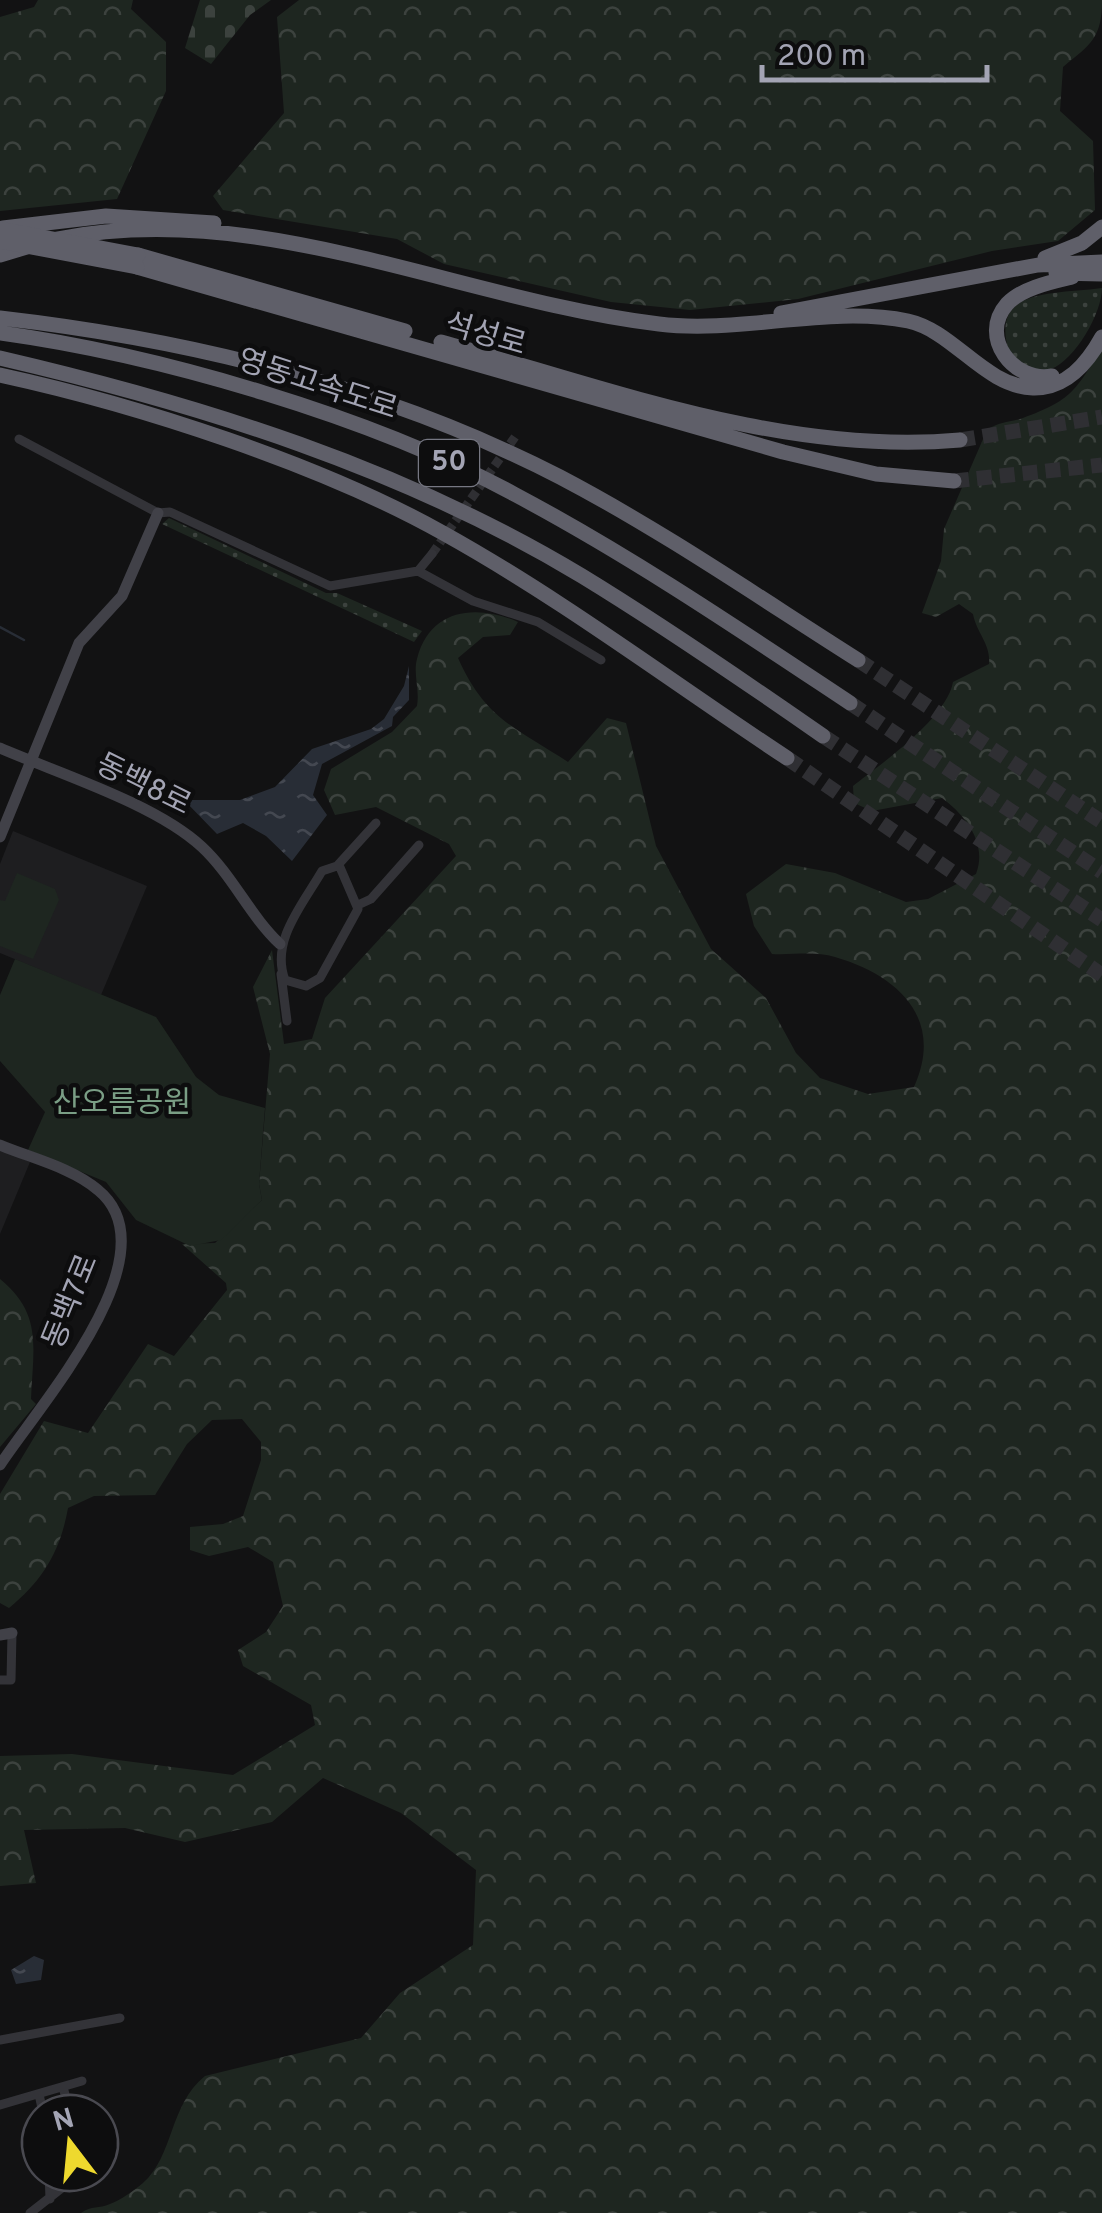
<svg xmlns="http://www.w3.org/2000/svg" width="1102" height="2213" viewBox="0 0 1102 2213" font-family="Overpass,'Noto Sans KR',sans-serif">
	<style>
		.built { fill: #1e1e20 }
		.grass { fill: url(#grass-dots) }
		.forest { fill: url(#forest-crowns) }
		.cemetery { fill: url(#cemetery-stones) }
		.park { fill: #1e2620 }
		.water { fill: url(#water-ripples) }
		.lines { fill: none; stroke-linecap: round; stroke-linejoin: round }
		.stream { stroke: #282d36; stroke-width: 2.5 }
		.street-tunnel { stroke: #2f2f33; stroke-width: 9; stroke-dasharray: 9 4.5; stroke-linecap: butt }
		.highway-tunnel { stroke: #2f2f33; stroke-width: 15; stroke-dasharray: 15 8; stroke-linecap: butt }
		.street { stroke: #333338; stroke-width: 9 }
		.secondary { stroke: #414148; stroke-width: 11 }
		.highway { stroke: #5f5f69; stroke-width: 15 }
		.highway-bridge { stroke: #5f5f69; stroke-width: 15 }
		.labels { text-anchor: middle; dominant-baseline: central; stroke-width: 9; stroke-linejoin: round; paint-order: stroke }
		.shield { fill: #0d0d0e; stroke: #767782; stroke-width: 2.5 }
		.shield-label { font-size: 28px; font-weight: bold; fill: #a3a4b4 }
		.street-label { font-size: 30px; fill: #a3a4b4; stroke: #0d0d0e }
		.park-label { font-size: 30px; fill: #7a9e85; stroke: #0d0d0e }
	</style>
	<defs>
		<pattern id="grass-dots" width="8" height="8" patternUnits="userSpaceOnUse" patternTransform="scale(2.5)"><rect width="8" height="8" fill="#1e2620"/><path d="M2 2h.1M6 6h.1" fill="none" stroke="#3c423e" stroke-width="1.8" stroke-linecap="round"/></pattern>
		<pattern id="forest-crowns" width="20" height="18" patternUnits="userSpaceOnUse" patternTransform="scale(2.5)"><rect width="20" height="18" fill="#1e2620"/><path d="M2 6a3 3 0 1 1 6 0M12 15a3 3 0 1 1 6 0" fill="none" stroke="#3c423e"/></pattern>
		<pattern id="cemetery-stones" width="16" height="16" patternUnits="userSpaceOnUse" patternTransform="scale(2.5)"><rect width="16" height="16" fill="#1e2620"/><path d="M2 7V4a2 2 0 0 1 4 0v3zM10 15v-3a2 2 0 0 1 4 0v3z" fill="#3c423e"/></pattern>
		<pattern id="water-ripples" width="26" height="14" patternUnits="userSpaceOnUse" patternTransform="scale(2.5)"><rect width="26" height="14" fill="#282d36"/><path d="M2 4q2-2 4 0t4 0M15 11q2-2 4 0t4 0" fill="none" stroke="#444851"/></pattern>
	</defs>
	<rect width="100%" height="100%" fill="#121213"/>
	<path class="built" d="M13 831 147 886 101 995 0 953V864Z
		M0 1149 30 1162 0 1234Z"/>
	<path class="grass" d="M1102 288C1102 313 1075 360 1051 369 1037 374 1024 365 1012 360 984 287 1050 295 1102 288Z
		M169 518 326 593H337L422 631 414 642 162 524Z"/>
	<path class="forest" d="M38 0H133L131 9 166 42V91L117 199 0 211V17L34 7Z
		M299 0H1102C1102 38 1091 44 1063 67L1060 111 1093 141 1095 210 1058 241 992 251 798 299 690 310 611 302 444 264 397 239 223 210 213 196 284 113 277 17Z
		M1102 348V2213H81C92 2205 99 2209 110 2204 119 2201 135 2190 143 2183 174 2156 169 2105 205 2076L361 2038 400 1993 473 1945 476 1870 401 1813 323 1778 272 1822 185 1842 125 1828 24 1830 36 1883 0 1886V1756L72 1754 233 1775 315 1725 311 1705 243 1666 238 1650 266 1632 283 1606 273 1562 248 1547 209 1556 190 1550V1527L223 1524 243 1516 261 1460V1442L242 1419 212 1420 187 1444 155 1495 94 1496 68 1508C60 1552 43 1580 9 1608L0 1603V1494L44 1421 88 1433 148 1344 174 1356 227 1290 226 1283 182 1244 215 1243 262 1200 259 1184 270 1054 253 987 272 950 284 1044 312 1039 325 998 456 856 449 844 376 807 335 815 324 790 331 769 392 732 417 706C420 690 413 674 417 659 430 608 477 604 518 622L510 635 483 637 458 658C485 719 516 728 568 762L607 718 626 723 656 846 711 949 766 998 796 1053 820 1078 868 1094 914 1087C945 1019 898 975 835 957 816 951 792 955 772 954L754 926 746 894 786 864 835 873 906 902 928 899 976 874C988 843 965 815 942 798L872 811 854 803 853 786C881 764 947 718 953 682L989 664C991 644 977 634 973 614L959 604 936 617 922 613 941 561 944 529 987 430C1000 421 1009 423 1023 418 1072 400 1075 391 1102 348Z
		M0 1279C43 1314 33 1348 31 1399L36 1404 0 1447Z"/>
	<path class="cemetery" d="M200 0H271L250 15 211 64 185 48Z"/>
	<path class="park" d="M17 873 55 889 59 900 33 959 0 946V900L5 901Z
		M15 959 156 1017 196 1077 219 1095 265 1108 259 1184 262 1200 221 1240 190 1246 136 1220 106 1182 28 1150 45 1112 0 1061V995Z"/>
	<path class="water" d="M409 666V700L393 717 392 726 322 764 313 795 327 815 292 861 266 836 243 823 217 834 184 800H240L275 787 312 749 371 729 384 719 404 686Z
		M34 1956 44 1960 41 1980 16 1984 11 1970Z"/>
	<g class="lines">
		<path class="stream" d="M0 627 24 640"/>
		<path class="street-tunnel" d="M432 554 515 437"/>
		<path class="highway-tunnel" d="M960 440 1102 417
			M954 481 1102 465
			M858 660 1102 822
			M850 703 1102 872
			M823 736 1102 920
			M787 758 1102 975"/>
		<path class="street" d="M19 439 158 513 170 512 330 586 418 571 473 601 538 622 601 660
			M418 571 432 554
			M339 865 358 909 320 978 306 986 285 980C270 941 303 904 322 871L337 866 376 823
			M358 905 371 899 419 845
			M281 974 287 1021
			M0 1680H11L12 1633
			M0 2040 120 2018
			M63 2087 70 2113
			M39 2094 43 2113
			M0 2105 82 2081
			M49 2173 50 2199
			M30 2213 81 2173"/>
		<path class="secondary" d="M0 748C60 774 156 804 202 847 233 876 250 916 280 944
			M0 837 79 643 122 596 158 513
			M0 1145C31 1158 73 1168 98 1190 176 1254 36 1409 0 1465
			M0 1635 12 1633"/>
		<path class="highway" d="M3 228 106 216 214 223
			M57 239C259 198 460 300 659 324 740 334 829 305 908 321 954 331 984 386 1033 388 1066 389 1087 364 1102 337
			M0 255 30 246
			M138 255 405 331
			M1045 258 1082 243 1102 227
			M137 267 783 452 876 474 954 481
			M1056 273 1102 274
			M781 313 1038 265 1102 262
			M0 318C192 340 387 388 560 477 663 531 760 598 858 660
			M0 333C160 355 372 417 514 494 631 556 740 630 850 703
			M441 342C608 388 785 456 960 440
			M0 358C202 405 403 468 582 576 664 626 744 681 823 736
			M0 375C138 405 320 464 443 533 562 599 673 683 787 758
			M1052 376C1014 383 978 337 1007 304 1022 288 1051 282 1072 277"/>
		<path class="highway-bridge" d="M0 229 138 255
			M0 241 137 267"/>
	</g>
	<g class="labels">
		<rect class="shield" x="419" y="440" width="60" height="46" rx="8"/>
		<g class="shield-label">
			<text x="449" y="463">50</text>
		</g>
		<g class="street-label">
			<text transform="translate(485 336) rotate(16)">석성로</text>
			<text transform="translate(317 386) rotate(18)">영동고속도로</text>
			<text transform="translate(143 786) rotate(26)">동백8로</text>
			<text transform="translate(72 1302) rotate(-68)">동백7로</text>
		</g>
		<g class="park-label">
			<text x="122" y="1104">산오름공원</text>
		</g>
	</g>
	<g transform="translate(70 2143) rotate(344)"><circle r="48" fill="#0d0d0e" stroke="#494950" stroke-width="2.5"/>
	<path d="M0-8L18 38L0 25L-18 38Z" fill="#eed92e"/>
	<text y="-15" font-size="28" font-weight="bold" text-anchor="middle" fill="#a3a4b4">N</text>
	</g>
	<path d="M762 65v15h225v-15" fill="none" stroke="#a3a4b4" stroke-width="5"/>
	<text x="777" y="65" font-size="30" fill="#a3a4b4" stroke="#0d0d0e" stroke-width="8" paint-order="stroke">200 m</text>
</svg>
